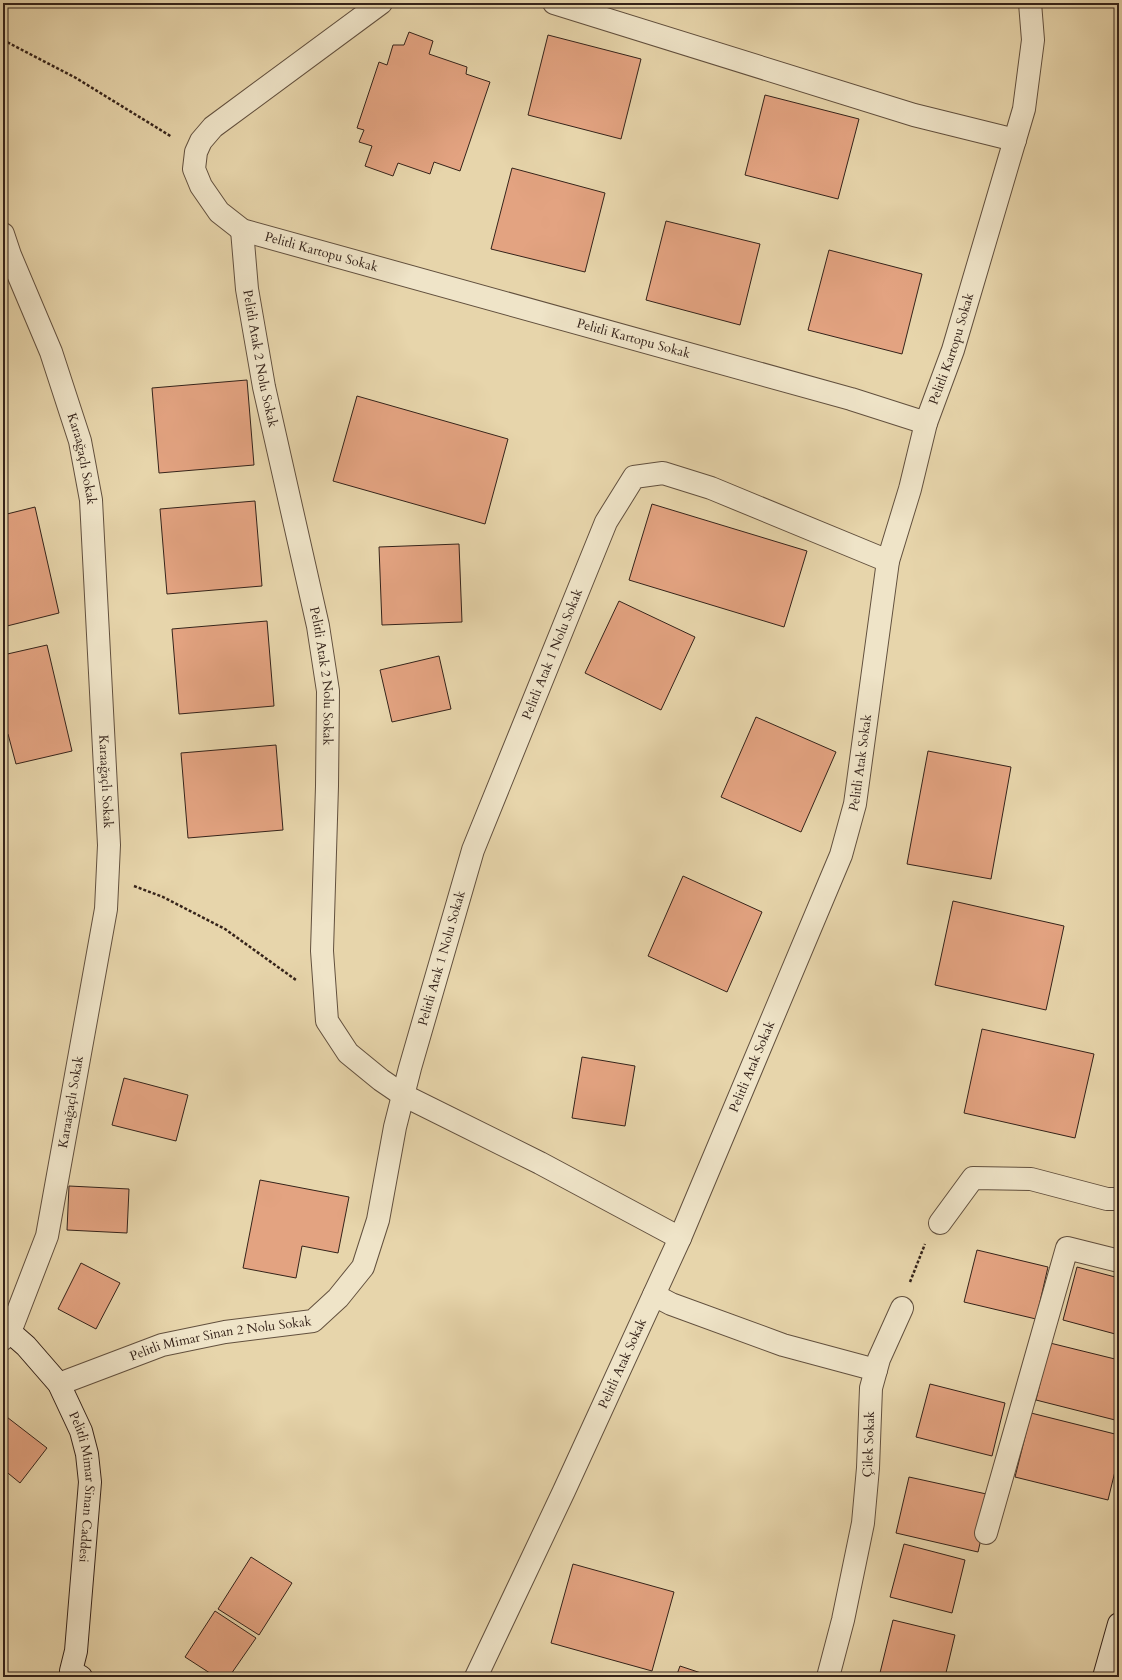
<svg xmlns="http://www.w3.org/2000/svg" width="1122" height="1680" viewBox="0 0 1122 1680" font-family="Cardo,serif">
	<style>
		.building { fill: #e3a381; stroke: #35231a }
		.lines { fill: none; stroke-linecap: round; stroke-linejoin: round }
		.street-casing { stroke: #62503e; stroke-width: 24 }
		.secondary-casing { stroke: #35231a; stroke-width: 24 }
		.path { stroke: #35231a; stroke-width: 2.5; stroke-dasharray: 3 2; stroke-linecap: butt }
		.street { stroke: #efe4c8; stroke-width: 22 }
		.secondary { stroke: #efe4c8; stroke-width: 22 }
		.labels { text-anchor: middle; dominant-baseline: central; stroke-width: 4; stroke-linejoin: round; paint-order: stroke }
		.street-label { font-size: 13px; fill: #35231a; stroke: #efe4c8 }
	</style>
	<rect width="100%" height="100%" fill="#e7d5ab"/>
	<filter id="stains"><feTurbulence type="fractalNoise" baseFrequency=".005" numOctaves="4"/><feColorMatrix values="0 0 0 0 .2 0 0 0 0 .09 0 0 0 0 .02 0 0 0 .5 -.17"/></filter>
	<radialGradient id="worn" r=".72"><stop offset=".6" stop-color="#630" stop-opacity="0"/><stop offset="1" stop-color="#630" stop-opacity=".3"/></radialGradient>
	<path class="building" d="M409 32 433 41 429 54 467 67 466 74 490 82 460 171 434 162 430 174 398 163 393 176 365 166 372 146 359 142 364 130 357 128 379 62 387 65 393 45H404Z
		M548 35 641 59 621 139 528 115Z
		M765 95 859 119 838 199 745 175Z
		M512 168 605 193 585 272 491 249Z
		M666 221 760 244 740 325 646 300Z
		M829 250 922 274 902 354 808 330Z
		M247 380 254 465 159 473 152 388Z
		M357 396 508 439 485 524 333 481Z
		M255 501 262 586 167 594 160 509Z
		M652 504 807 551 784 627 629 580Z
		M35 507 59 613 3 627V515Z
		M459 544 462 622 382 625 379 547Z
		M619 601 695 637 661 710 585 673Z
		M267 621 274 706 179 714 172 629Z
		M47 645 72 751 16 764 8 734 3 736V655Z
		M439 656 451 709 392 722 380 670Z
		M756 717 836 752 801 832 721 797Z
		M276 745 283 830 188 838 181 753Z
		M928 751 1011 767 991 879 907 864Z
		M683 876 762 912 727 992 648 956Z
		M953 901 1064 926 1046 1010 935 985Z
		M982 1029 1094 1054 1075 1138 964 1113Z
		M582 1057 635 1066 625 1126 572 1118Z
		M124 1078 188 1095 176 1141 112 1125Z
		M260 1180 349 1197 338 1253 302 1246 296 1278 243 1268Z
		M69 1186 129 1189 127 1233 67 1230Z
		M977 1250 1048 1267 1036 1319 964 1302Z
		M81 1263 120 1283 96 1329 58 1309Z
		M1077 1267 1119 1278V1335L1063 1320Z
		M1050 1343 1119 1360V1421L1036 1400Z
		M930 1384 1005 1403 992 1456 916 1437Z
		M1031 1413 1119 1435V1455L1108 1500 1015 1477Z
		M3 1414 47 1448 20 1483 3 1469Z
		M909 1477 991 1495 978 1552 896 1533Z
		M904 1544 965 1560 952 1613 890 1597Z
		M251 1557 292 1583 259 1635 218 1609Z
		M573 1564 674 1592 652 1671 551 1643Z
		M215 1611 256 1638 229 1677H216L185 1657Z
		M893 1620 955 1635 945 1677H879Z
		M680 1666 713 1677H676Z"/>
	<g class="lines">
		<g class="street-casing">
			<g id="street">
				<path id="s1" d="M381 3 213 127 201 141 196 152 194 169 201 186 219 212 242 230 851 399 926 423 953 350 1024 109 1033 40 1030 3"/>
				<path d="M554 3 914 115 1015 140"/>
				<path id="s2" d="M242 230 247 289 264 387 318 626 328 691 327 786 322 951 327 1021 348 1053 381 1080 403 1095 540 1163 680 1238"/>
				<path id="s3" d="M3 234 10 255 51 352 80 441 91 500 109 845 106 909 47 1236 10 1332 3 1339"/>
				<path d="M940 1223 973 1178 1031 1179 1107 1199H1119"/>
				<path d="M654 1295 671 1304 783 1345 876 1370"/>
				<path id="s4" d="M59 1384 162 1345 225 1332 313 1321 338 1298 363 1267 378 1220 395 1127 410 1068 473 850 606 522 634 477 663 473 711 488 888 561"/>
				<path d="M986 1533 1067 1248 1119 1261"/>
				<path id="s5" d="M476 1677 564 1491 680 1238 841 855 855 804 888 561 910 489 926 423"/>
				<path id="s6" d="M828 1677 843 1620 863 1523 868 1468 871 1388 879 1359 902 1308"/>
			</g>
		</g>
		<g class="secondary-casing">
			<g id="secondary">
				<path id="s7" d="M3 1316 10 1332 26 1346 59 1384 81 1431 87 1454 90 1482 76 1651 71 1671 81 1677"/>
				<path d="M1104 1677 1119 1624"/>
			</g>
		</g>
		<path class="path" d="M3 40 76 78 172 137
			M134 886 163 897 225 929 296 980
			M910 1282 925 1244"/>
		<use href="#street" class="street"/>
		<use href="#secondary" class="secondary"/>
	</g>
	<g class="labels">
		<g class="street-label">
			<text stroke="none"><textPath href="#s1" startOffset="418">Pelitli Kartopu Sokak</textPath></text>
			<text stroke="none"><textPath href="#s1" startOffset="742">Pelitli Kartopu Sokak</textPath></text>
			<text stroke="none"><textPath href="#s1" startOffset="1125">Pelitli Kartopu Sokak</textPath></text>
			<text stroke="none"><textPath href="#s2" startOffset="130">Pelitli Atak 2 Nolu Sokak</textPath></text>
			<text stroke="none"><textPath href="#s3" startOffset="239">Karaağaçlı Sokak</textPath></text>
			<text stroke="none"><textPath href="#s4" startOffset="980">Pelitli Atak 1 Nolu Sokak</textPath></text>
			<text stroke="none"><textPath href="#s2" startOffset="454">Pelitli Atak 2 Nolu Sokak</textPath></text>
			<text stroke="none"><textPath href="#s5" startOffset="994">Pelitli Atak Sokak</textPath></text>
			<text stroke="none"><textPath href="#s3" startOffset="563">Karaağaçlı Sokak</textPath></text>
			<text stroke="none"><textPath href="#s4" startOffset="656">Pelitli Atak 1 Nolu Sokak</textPath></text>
			<text stroke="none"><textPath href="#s5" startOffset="670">Pelitli Atak Sokak</textPath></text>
			<text transform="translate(71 1102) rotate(-80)">Karaağaçlı Sokak</text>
			<text stroke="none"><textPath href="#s4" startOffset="169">Pelitli Mimar Sinan 2 Nolu Sokak</textPath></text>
			<text stroke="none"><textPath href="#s5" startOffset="346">Pelitli Atak Sokak</textPath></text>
			<text stroke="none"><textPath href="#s6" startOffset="237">Çilek Sokak</textPath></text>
			<text stroke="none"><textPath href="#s7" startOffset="197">Pelitli Mimar Sinan Caddesi</textPath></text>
		</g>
	</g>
	<rect width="1122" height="1680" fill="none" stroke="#e7d5ab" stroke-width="16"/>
	<rect x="4" y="4" width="1114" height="1672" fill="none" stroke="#35231a" stroke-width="2"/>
	<rect x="8" y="8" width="1106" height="1664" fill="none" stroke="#35231a"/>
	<rect width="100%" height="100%" filter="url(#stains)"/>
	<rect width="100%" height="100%" fill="url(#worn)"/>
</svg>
